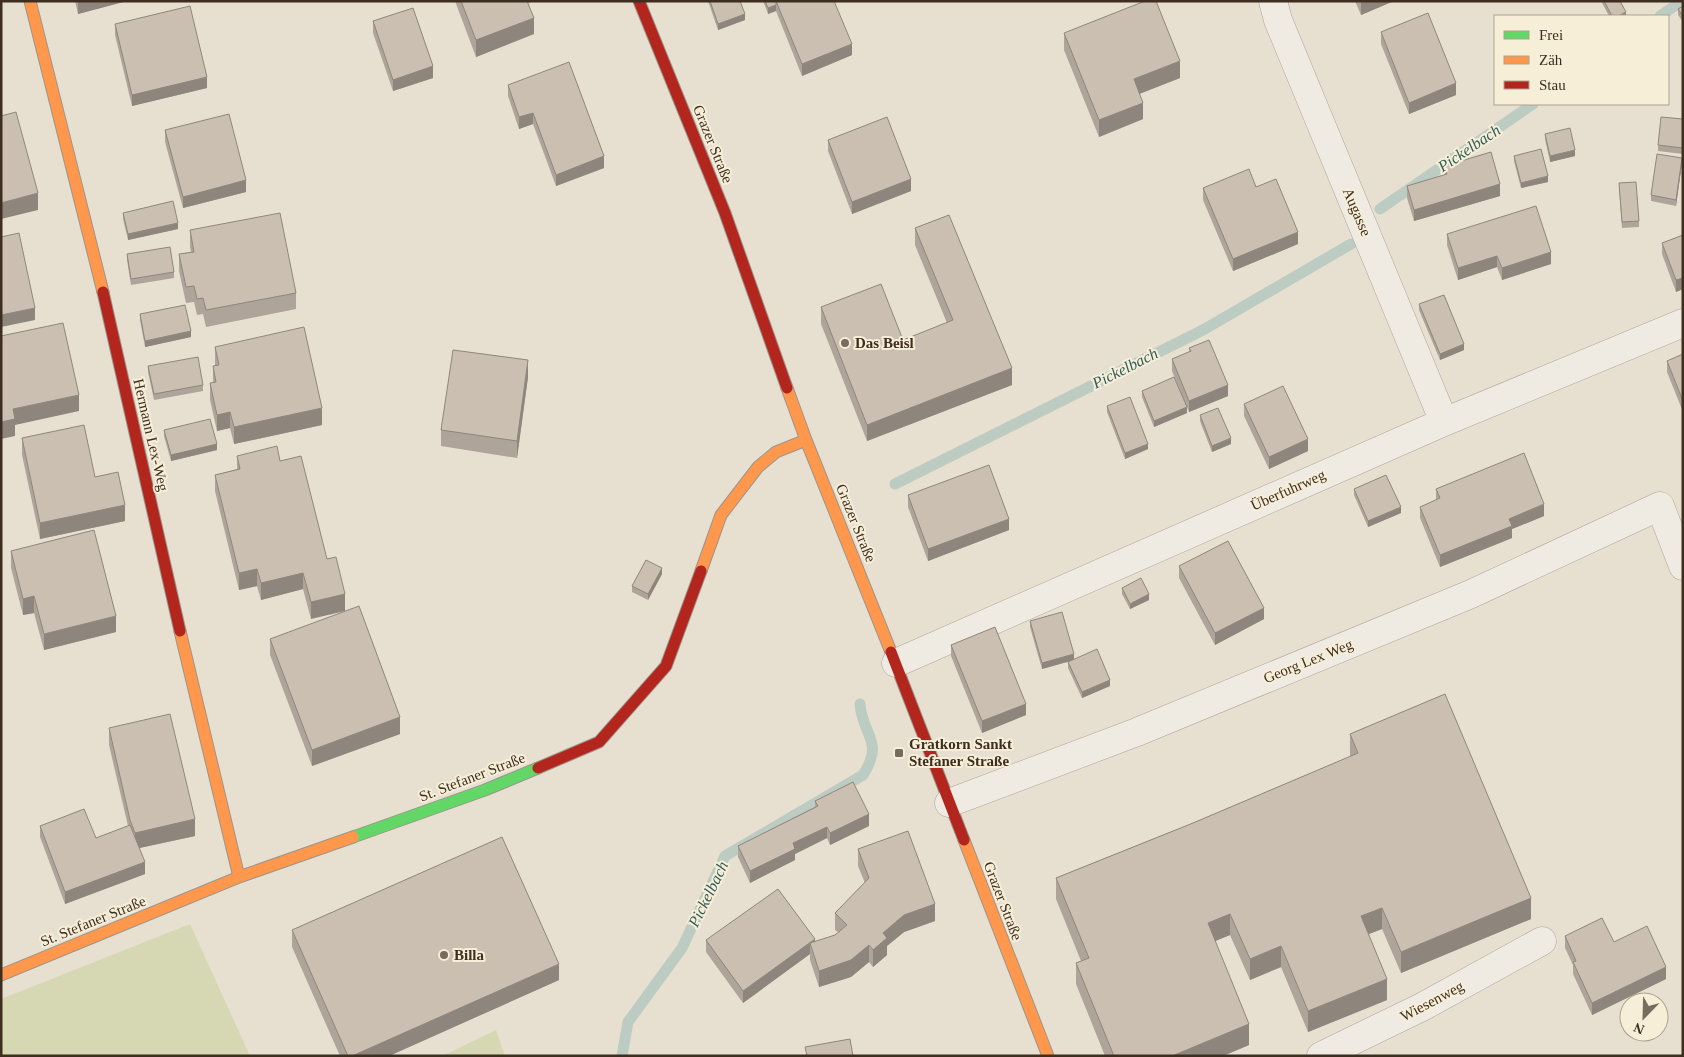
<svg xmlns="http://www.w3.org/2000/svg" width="1684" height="1057" viewBox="0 0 1684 1057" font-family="'Times New Roman',serif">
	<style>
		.green { fill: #d6d7b3 }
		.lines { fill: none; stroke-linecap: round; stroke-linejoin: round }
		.stream { stroke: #bcccc2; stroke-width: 11 }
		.street-casing { stroke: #ada599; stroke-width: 29 }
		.fast-casing { stroke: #9c958a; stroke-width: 13 }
		.slow-casing { stroke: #9c958a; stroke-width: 13 }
		.jam-casing { stroke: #9c958a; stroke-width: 13 }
		.street { stroke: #efebe3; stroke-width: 28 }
		.fast { stroke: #63d668; stroke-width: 11 }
		.slow { stroke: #ff974d; stroke-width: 11 }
		.jam { stroke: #b3261e; stroke-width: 11 }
		.wall { fill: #afa499 }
		.shaded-wall { fill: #8e867d }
		.building { fill: #cbbfb2; stroke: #8e867d }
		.poi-dot { fill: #786c5e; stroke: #f7eed8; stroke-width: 2 }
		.labels { text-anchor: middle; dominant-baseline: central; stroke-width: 4; stroke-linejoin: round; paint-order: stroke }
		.street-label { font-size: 15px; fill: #3d2e20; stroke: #f7eed8 }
		.poi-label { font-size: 15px; font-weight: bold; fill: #3d2e20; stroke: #f7eed8; text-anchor: start }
		.water-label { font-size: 16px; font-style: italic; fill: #2f5d5a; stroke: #f7eed8 }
	</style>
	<rect width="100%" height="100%" fill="#e7e0d1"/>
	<path class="green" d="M190 924 250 1056H1V999Z
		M496 1030 505 1056H442Z"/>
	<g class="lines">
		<path class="stream" d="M1660 16 1682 1
			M1380 209 1533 104
			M895 484 1203 330 1351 244
			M622 1056 628 1022 682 948 725 856 863 775C885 741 862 735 860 704"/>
		<g class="street-casing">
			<path id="street" d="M1273 1 1278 20 1444 422
				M896 663 1444 422 1683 323
				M949 803 1137 732 1471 594 1660 506 1683 566
				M1321 1056 1422 1007 1542 941"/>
		</g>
		<g class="fast-casing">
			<path id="fast" d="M353 837 485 790 538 768"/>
		</g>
		<g class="slow-casing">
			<path id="slow" d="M30 1 103 292
				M787 388 806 440 891 652
				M701 571 721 515 758 467 776 452 806 440
				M180 631 239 877
				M964 840 1048 1056
				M1 975 239 877 353 837"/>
		</g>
		<g class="jam-casing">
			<path id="jam" d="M639 1 725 213 787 388
				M103 292 180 631
				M891 652 964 840
				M538 768 599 742 666 666 701 571"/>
		</g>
		<use href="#street" class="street"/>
		<use href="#fast" class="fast"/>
		<use href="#slow" class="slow"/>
		<use href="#jam" class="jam"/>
	</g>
	<path class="wall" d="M75 1H127L78 14Z
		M455 1H531V2L528 3 534 34 476 57Z
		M708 1H740L745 20 718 30Z
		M763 1H834L852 55 802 76 776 11 768 14Z
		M1355 1H1394L1361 15Z
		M1601 1H1620L1626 16H1609Z
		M1683 6V22L1678 15V9Z
		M373 21 433 78 393 91 373 33Z
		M115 24 207 88 132 106 115 35Z
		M1381 32 1456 95 1409 114 1381 44Z
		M1064 33 1180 78 1139 94 1143 119 1099 137 1064 50Z
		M508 85 604 168 556 186 533 124 519 129 508 96Z
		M1683 119V154L1658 151V145Z
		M165 130 246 192 183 208 165 142Z
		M1545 134 1575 156 1550 162 1545 139Z
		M828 140 911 191 852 214 828 151Z
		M1514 156 1548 182 1521 188 1514 161Z
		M1682 163 1676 206 1651 201V195Z
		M1444 166 1500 196 1414 221 1407 198V186L1444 175Z
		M1256 187 1298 244 1233 271 1203 200V188Z
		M1619 188 1639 221V227L1622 228Z
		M123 213 178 229 128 240 123 219Z
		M915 228 1012 385 867 441 821 324V307L903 340 947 323 915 245Z
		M190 230 296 293V309L206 327 203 314 197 315 194 302 186 303 179 271V254L191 252 190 247Z
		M1447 234 1551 264 1502 280 1497 267 1458 280 1447 245Z
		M1683 235V289L1676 292 1662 254V243Z
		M127 254 174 272V278L131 285 127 260Z
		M1419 304 1464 350 1440 360 1419 310Z
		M140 314 191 337 145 347 140 320Z
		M215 347 322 425 234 444 230 428 217 431 210 400V383H213V366H215Z
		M1189 348 1228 396 1189 412 1187 407V413L1154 427 1142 397V391L1186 406 1172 371V359L1189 352Z
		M1683 354V412L1667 372V361Z
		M148 366 203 385V391L154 400 148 372Z
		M528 377 517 458 441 446V430Z
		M1244 404 1308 451 1269 469 1244 416Z
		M1107 406 1148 449 1125 459 1107 412Z
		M1200 415 1231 444 1212 452 1200 421Z
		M164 430 217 450 171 461 164 436Z
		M22 438 125 521 40 539 22 455Z
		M237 456 280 461 327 559 311 619 303 589 261 600 257 586 239 590 215 491V475L237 469Z
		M1354 489 1401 513 1368 527 1354 495Z
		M1436 489 1544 516 1512 529V538L1440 567 1420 518V507L1436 500Z
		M908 495 1009 530 928 561 908 507Z
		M11 551 116 632 44 650 34 613 23 615 11 568Z
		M1179 566 1264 619 1215 645 1179 578Z
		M662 574 648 600 632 592V586Z
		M1122 588 1149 600 1130 609 1122 594Z
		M1030 621 1074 660 1042 669 1030 627Z
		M270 639 400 734 312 766 270 655Z
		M951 645 1026 715 982 733 951 656Z
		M1068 662 1110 686 1082 698 1068 668Z
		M109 728 195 836 139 848 145 874 65 904 40 837V826L96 838 128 826 109 745Z
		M1350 734 1531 919 1401 973 1382 929 1369 934 1387 1000 1308 1032 1281 967 1250 980 1230 935 1215 941 1249 1045 1223 1056H1105L1076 984V963L1081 961 1056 899V878L1193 823 1350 757Z
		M815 801 869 826 830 845 827 838 795 854V860L750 883 738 857V846L815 807Z
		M858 849 935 921 904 932 887 946V955L873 967 869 962 851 977 819 987 810 960V954L743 1003 706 952V940L815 942 835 935 838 932 835 930V913L865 883 858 866Z
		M292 930 559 980 389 1056H340L292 947Z
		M1565 936 1614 942 1666 979 1592 1015 1573 974V965L1565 948Z"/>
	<path class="shaded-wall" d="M83 1H127L78 14V2Z
		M1361 1H1394L1361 15Z
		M776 5V11L768 14V8Z
		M1626 12V16H1618Z
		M745 14V20L718 30V24Z
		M534 18V34L476 57V40Z
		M852 44V55L802 76V64Z
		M1180 61V78L1134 96V79Z
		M433 66V78L393 91V80Z
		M207 77V88L132 106V95Z
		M1456 83V95L1409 114V103Z
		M1143 103V119L1099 137V120Z
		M533 113V124L519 129V117Z
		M1575 150V156L1550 162V156Z
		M604 156V168L556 186V175Z
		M1682 158V163L1676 206V200Z
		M1548 176V182L1521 188V183Z
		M911 179V191L852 214V202Z
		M246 180V192L183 208V197Z
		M1500 184V196L1414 221V210Z
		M38 193V210L1 219V203Z
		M178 223V229L128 240V234Z
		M1298 232V244L1233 271V259Z
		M1551 252V264L1502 280V268Z
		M1497 256V267L1458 280V268Z
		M1683 278V289L1676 292V280Z
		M35 308V320L1 327V315Z
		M191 331V337L145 347V341Z
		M1464 344V350L1440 360V354Z
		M528 360V377L517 458V441Z
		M1012 368V385L867 441V425Z
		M1228 385V396L1189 412V401Z
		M79 395V411L15 425V436L1 439V422L13 409Z
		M1187 407V413L1154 427V421Z
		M322 408V425L234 444V427Z
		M230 412V428L217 431V415Z
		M1231 438V444L1212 452V446Z
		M1308 439V451L1269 469V457Z
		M217 444V450L171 461V455Z
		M1148 444V449L1125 459V453Z
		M1544 504V516L1512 529V538L1440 567V555L1509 519Z
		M125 505V521L40 539V523Z
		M1401 507V513L1368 527V521Z
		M1009 519V530L928 561V549Z
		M662 568V574L648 600V594Z
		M257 569V586L239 590V573Z
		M303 573V589L261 600V583Z
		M345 594V611L311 619V602Z
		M1149 594V600L1130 609V604Z
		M34 596V613L23 615V599Z
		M1264 608V619L1215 645V633Z
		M116 616V632L44 650V634Z
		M1074 654V660L1042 669V663Z
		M1110 680V686L1082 698V692Z
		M1026 704V715L982 733V721Z
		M400 717V734L312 766V750Z
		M869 814V826L830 845V833Z
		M195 819V836L135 849V833Z
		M827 827V838L795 854V860L750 883V871L793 843Z
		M145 862V874L65 904V892Z
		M1531 898V919L1401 973V952Z
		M935 904V921L904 932 887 946V955L873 967V950L883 933 904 915Z
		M1382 908V929L1361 937V916Z
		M1230 914V935L1208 944V923Z
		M815 939V951L810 943V954L743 1003V991Z
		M869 945V962L851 977 819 987V971Z
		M1281 946V967L1250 980V959Z
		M559 964V980L389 1056H352Z
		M1666 967V979L1592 1015V1003Z
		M1387 979V1000L1308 1032V1011Z
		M1249 1024V1045L1223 1056H1172Z"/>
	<path class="building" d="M461 1H527L534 18 476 40Z
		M710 1H740L745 14 718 24Z
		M765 1H776V5L768 8Z
		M776 1H834L852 44 802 64Z
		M1145 1H1156L1180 61 1134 79 1143 103 1099 120 1064 33Z
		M1604 1H1620L1626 12 1618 16H1612Z
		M190 6 207 77 132 95 115 24Z
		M1683 6V16L1678 9Z
		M413 8 433 66 393 80 373 21Z
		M1428 13 1456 83 1409 103 1381 32Z
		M569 62 604 156 556 175 533 113 519 117 508 85Z
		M16 112 38 193 1 203V116Z
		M229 114 246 180 183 197 165 130Z
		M887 117 911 179 852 202 828 140Z
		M1661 117 1683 119V148L1658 145Z
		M1570 128 1575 150 1550 156 1545 134Z
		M1541 149 1548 176 1521 183 1514 156Z
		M1491 152 1500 184 1414 210 1407 186 1447 174 1444 166Z
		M1657 154 1682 158 1676 200 1651 195Z
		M1249 169 1256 187 1276 179 1298 232 1233 259 1203 188Z
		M1636 182 1639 221 1622 222 1619 183Z
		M173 201 178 223 128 234 123 213Z
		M1536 206 1551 252 1502 268 1497 256 1458 268 1447 234Z
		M280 213 296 293 206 310 203 298 197 299 194 286 186 287 179 254 194 252 190 230Z
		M949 215 1012 368 867 425 821 307 881 284 903 340 953 320 915 228Z
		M19 233 35 308 1 315V237Z
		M1683 235V278L1676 280 1662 243Z
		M170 247 174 272 131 279 127 254Z
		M1444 295 1464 344 1440 354 1419 304Z
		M185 305 191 331 145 341 140 314Z
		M63 323 79 395 13 409 15 419 1 422V336Z
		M304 327 322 408 234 427 230 412 217 415 210 383 216 382 213 366 219 365 215 347Z
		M1209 340 1228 385 1189 401 1172 359 1191 351 1189 348Z
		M453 350 528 360 517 441 441 430Z
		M1683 354V401L1667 361Z
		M198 357 203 385 154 394 148 366Z
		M1174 377 1187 407 1154 421 1142 391Z
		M1283 386 1308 439 1269 457 1244 404Z
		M1130 397 1148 444 1125 453 1107 406Z
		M1218 408 1231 438 1212 446 1200 415Z
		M210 419 217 444 171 455 164 430Z
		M84 425 95 477 118 472 125 505 40 523 22 438Z
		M277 446 280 461 301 456 327 559 336 557 345 594 311 602 303 573 261 583 257 569 239 573 215 475 240 469 237 456Z
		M1524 453 1544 504 1509 519 1512 526 1440 555 1420 507 1440 498 1436 489Z
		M989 465 1009 519 928 549 908 495Z
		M1386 475 1401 507 1368 521 1354 489Z
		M94 530 116 616 44 634 34 596 23 599 11 551Z
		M1228 541 1264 608 1215 633 1179 566Z
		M646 560 662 568 648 594 632 586Z
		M1141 578 1149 594 1130 604 1122 588Z
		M359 606 400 717 312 750 270 639Z
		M1062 612 1074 654 1042 663 1030 621Z
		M995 627 1026 704 982 721 951 645Z
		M1097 649 1110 680 1082 692 1068 662Z
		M1445 694 1531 898 1401 952 1382 908 1361 916 1387 979 1308 1011 1281 946 1250 959 1230 914 1208 923 1249 1024 1172 1056H1114L1076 963 1089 958 1056 878 1193 823 1358 753 1350 734Z
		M170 714 195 819 135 833 130 820 109 728Z
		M853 782 869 814 830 833 827 827 793 843 795 849 750 871 738 846 818 806 815 801Z
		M84 809 96 838 130 825 145 862 65 892 40 826Z
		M908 831 935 904 904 915 883 933 887 938 873 950 869 945 851 960 819 971 810 943 835 935 847 925 835 913 869 878 858 849Z
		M502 837 559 964 352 1056H348L292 930Z
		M778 889 815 939 743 991 706 940Z
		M1602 918 1614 942 1647 926 1666 967 1592 1003 1573 962 1576 961 1565 936Z
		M850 1039 853 1056H807L805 1047Z"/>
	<g class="poi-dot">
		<circle cx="845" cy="343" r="5"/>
		<rect x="894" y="748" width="10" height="10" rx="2.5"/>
		<circle cx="444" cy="955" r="5"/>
	</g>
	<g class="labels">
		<g class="street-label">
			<text transform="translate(713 144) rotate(68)">Grazer Straße</text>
			<text transform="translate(1357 212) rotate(67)">Augasse</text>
			<text transform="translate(151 435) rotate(77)">Hermann Lex-Weg</text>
			<text transform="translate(1288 490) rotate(-24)">Überfuhrweg</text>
			<text transform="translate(856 523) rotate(68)">Grazer Straße</text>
			<text transform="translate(1308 661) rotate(-22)">Georg Lex Weg</text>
			<text transform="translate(472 777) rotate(-21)">St. Stefaner Straße</text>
			<text transform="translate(1003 901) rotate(69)">Grazer Straße</text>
			<text transform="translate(93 921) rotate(-22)">St. Stefaner Straße</text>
			<text transform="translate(1432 1001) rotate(-28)">Wiesenweg</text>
		</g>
		<g class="poi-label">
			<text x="855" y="343">Das Beisl</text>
			<text x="909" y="744">Gratkorn Sankt<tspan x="909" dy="17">Stefaner Straße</tspan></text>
			<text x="454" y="955">Billa</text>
		</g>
		<g class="water-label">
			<text transform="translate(1469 148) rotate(-34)">Pickelbach</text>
			<text transform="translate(1125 368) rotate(-27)">Pickelbach</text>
			<text transform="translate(708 894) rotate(-64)">Pickelbach</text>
		</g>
	</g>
	<rect width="1684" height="1057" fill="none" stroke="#3d2e20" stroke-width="5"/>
	<rect x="1494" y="15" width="175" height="90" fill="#f7eed8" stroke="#ada18e"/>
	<rect x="1504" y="31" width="25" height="8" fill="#63d668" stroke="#ada18e"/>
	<text x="1539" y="40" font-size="15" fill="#3d2e20">Frei</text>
	<rect x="1504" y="56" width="25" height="8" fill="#ff974d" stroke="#ada18e"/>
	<text x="1539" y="65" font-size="15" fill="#3d2e20">Zäh</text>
	<rect x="1504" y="81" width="25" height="8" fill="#b3261e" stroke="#ada18e"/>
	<text x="1539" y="90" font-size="15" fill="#3d2e20">Stau</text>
	<g transform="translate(1644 1017) rotate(203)"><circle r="24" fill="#f7eed8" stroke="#ada18e"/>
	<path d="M0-4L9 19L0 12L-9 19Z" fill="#786c5e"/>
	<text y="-8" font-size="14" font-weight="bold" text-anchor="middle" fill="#3d2e20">N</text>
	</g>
</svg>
